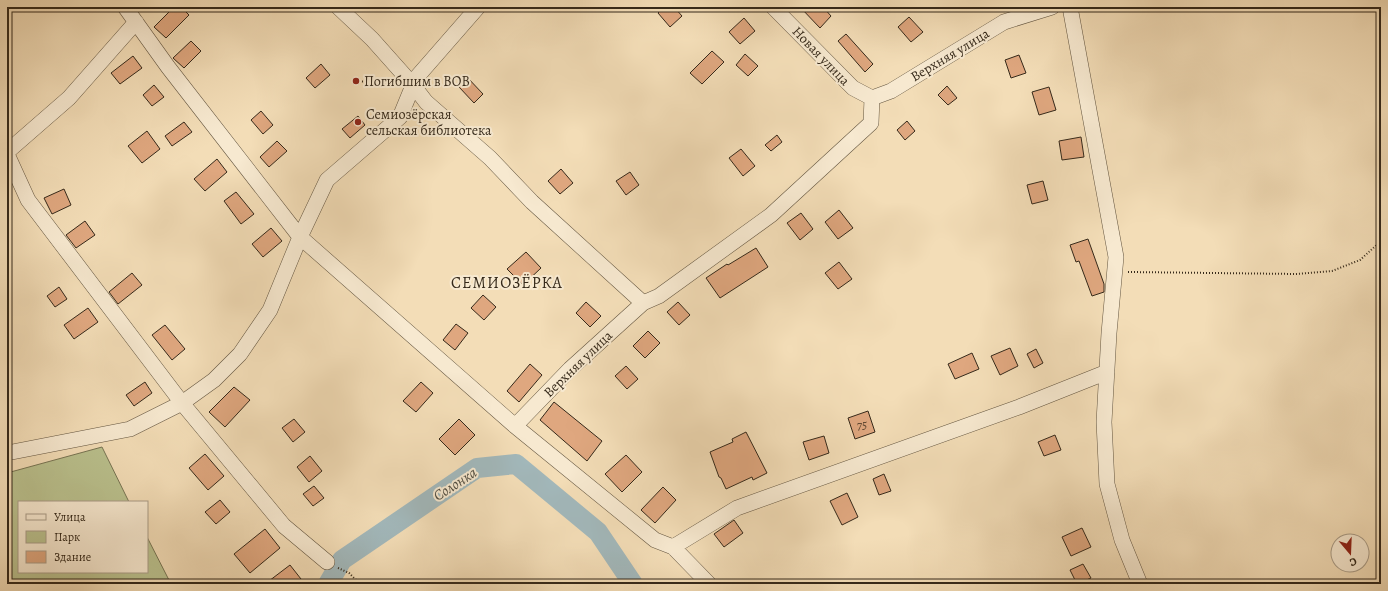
<svg xmlns="http://www.w3.org/2000/svg" width="1388" height="591" viewBox="0 0 1388 591" font-family="Alegreya,serif">
	<style>
		.green { fill: #bac18e; stroke: #787554 }
		.lines { fill: none; stroke-linecap: round; stroke-linejoin: round }
		.river { stroke: #a2b8bb; stroke-width: 20 }
		.building { fill: #dfa77f; stroke: #35291a }
		.minor-casing { stroke: #645641; stroke-width: 16 }
		.path { stroke: #35291a; stroke-width: 2; stroke-dasharray: 1 2; stroke-linecap: butt }
		.minor { stroke: #f7e9d0; stroke-width: 15 }
		.poi-dot { fill: #8f2418; stroke: #f7e9d0; stroke-width: 1.5 }
		.labels { text-anchor: middle; dominant-baseline: central; stroke-width: 4; stroke-linejoin: round; paint-order: stroke }
		.number-label { font-size: 12px; fill: #604833 }
		.street-label { font-size: 14px; fill: #35291a; stroke: #f7e9d0 }
		.poi-label { font-size: 14px; fill: #35291a; stroke: #f7e9d0; text-anchor: start }
		.water-label { font-size: 15px; font-style: italic; fill: #504d42; stroke: #f7e9d0 }
		.quarter-label { font-size: 16px; letter-spacing: 1px; fill: #35291a; stroke: #f7e9d0 }
	</style>
	<rect width="100%" height="100%" fill="#f3ddb7"/>
	<filter id="stains"><feTurbulence type="fractalNoise" baseFrequency=".005" numOctaves="4"/><feColorMatrix values="0 0 0 0 .2 0 0 0 0 .09 0 0 0 0 .02 0 0 0 .5 -.17"/></filter>
	<radialGradient id="worn" r=".72"><stop offset=".6" stop-color="#630" stop-opacity="0"/><stop offset="1" stop-color="#630" stop-opacity=".3"/></radialGradient>
	<path class="green" d="M102 447 129 502H19V572H147V537L171 584H7V473Z"/>
	<g class="lines">
		<path class="river" d="M328 584 342 560 477 468 516 464 598 532 633 584"/>
	</g>
	<path class="building" d="M174 7H181L189 15 166 38 154 27Z
		M664 7H674L682 16 670 27 658 13Z
		M800 7H823L831 16 820 28Z
		M909 17 923 32 911 42 898 27Z
		M744 18 755 31 740 44 729 32Z
		M846 34 873 64 865 72 838 41Z
		M191 41 201 51 184 68 173 58Z
		M712 51 724 62 702 84 690 73Z
		M745 54 758 66 748 76 736 65Z
		M1019 55 1026 73 1011 78 1005 60Z
		M133 56 142 68 120 84 111 73Z
		M321 64 330 75 315 88 306 78Z
		M466 76 483 94 474 103 459 87 461 85 459 83Z
		M154 85 164 97 152 106 143 95Z
		M947 86 957 98 948 105 938 95Z
		M1049 87 1056 110 1039 115 1032 92Z
		M261 111 273 125 263 134 251 120Z
		M358 116 365 125 350 138 342 129Z
		M907 121 915 131 905 140 897 130Z
		M184 122 192 132 172 146 165 136Z
		M147 131 160 149 142 163 128 146Z
		M777 135 782 142 771 151 765 145Z
		M1081 137 1084 157 1062 160 1059 141Z
		M277 141 287 151 269 167 260 157Z
		M741 149 755 166 743 176 729 158Z
		M217 159 227 172 205 191 194 179Z
		M561 169 573 183 560 194 548 181Z
		M630 172 639 185 626 195 616 181Z
		M1043 181 1048 200 1032 204 1027 185Z
		M64 189 71 205 52 214 44 198Z
		M236 192 254 214 241 224 224 201Z
		M839 210 853 228 838 239 825 222Z
		M801 213 813 229 800 240 787 223Z
		M85 221 95 235 76 248 66 235Z
		M271 228 282 241 263 257 252 244Z
		M1088 239 1104 284V292L1092 296 1079 261 1076 262 1070 245Z
		M756 248 768 267 720 298 706 278 727 264 728 265Z
		M526 252 541 268 523 285 507 269Z
		M839 262 852 279 838 289 825 273Z
		M132 273 142 285 118 304 109 292Z
		M59 287 67 299 55 307 47 296Z
		M483 295 496 307 484 320 471 308Z
		M586 302 601 316 590 327 576 313Z
		M678 302 690 315 679 325 667 312Z
		M88 308 98 322 74 339 64 325Z
		M456 324 468 333 455 350 443 340Z
		M165 325 185 349 172 360 152 335Z
		M648 331 660 343 645 358 633 346Z
		M1010 348 1018 366 1000 375 991 356Z
		M1036 349 1043 363 1034 368 1027 354Z
		M972 353 979 369 955 379 948 364Z
		M530 364 542 375 519 402 507 391Z
		M626 366 638 379 627 389 615 376Z
		M145 382 152 393 134 406 126 395Z
		M421 382 433 393 416 412 403 401Z
		M234 387 250 400 225 427 209 412Z
		M554 402 602 441 587 461 540 420Z
		M868 411 875 432 855 439 848 418Z
		M294 419 305 432 293 442 282 428Z
		M459 419 475 435 455 455 439 439Z
		M746 432 767 473 753 480 752 477 726 489 721 478 719 477 710 452 733 442 732 439Z
		M1055 435 1061 450 1044 456 1038 442Z
		M824 436 829 453 809 460 803 442Z
		M205 454 224 476 208 490 189 468Z
		M626 455 642 472 622 492 605 474Z
		M310 456 322 471 309 482 297 467Z
		M884 474 891 491 879 495 873 479Z
		M314 486 324 498 313 506 303 494Z
		M663 487 676 500 655 523 641 510Z
		M847 493 858 517 842 525 830 501Z
		M220 500 230 512 216 524 205 512Z
		M734 520 743 533 724 547 714 534Z
		M1082 528 1091 547 1071 556 1062 537Z
		M265 529 280 548 250 573 234 554Z
		M1083 564 1091 578 1077 584 1070 570Z
		M290 565 301 579 295 584H265Z"/>
	<g class="lines">
		<g class="minor-casing">
			<path id="minor" d="M125 7 168 67 300 237 515 426 655 540 673 547 709 584
				M338 7 372 39 413 85 426 102 490 158 532 202 643 303
				M773 7 853 88 872 98
				M1070 7 1116 257 1109 333 1104 422 1107 484 1122 540 1140 584
				M872 98 891 91 1004 22 1052 7
				M7 152 69 98 136 22
				M7 154 28 200 182 403 284 526 327 562
				M515 426 570 369 643 303 659 296 771 215 871 123 872 98
				M7 453 130 429 182 403 214 380 240 354 270 310 300 237 327 180 400 117 416 78 478 7
				M673 547 737 508 1019 407 1107 372"/>
		</g>
		<path class="path" d="M356 81 394 84
			M1128 272 1296 274 1332 271 1360 260 1381 241
			M338 568 349 573 357 581V584"/>
		<use href="#minor" class="minor"/>
	</g>
	<g class="poi-dot">
		<circle cx="356" cy="81" r="4"/>
		<circle cx="358" cy="122" r="4"/>
	</g>
	<g class="labels">
		<g class="number-label">
			<text x="862" y="425">75</text>
		</g>
		<g class="street-label">
			<text transform="translate(950 55) rotate(-31)">Верхняя улица</text>
			<text transform="translate(821 56) rotate(46)">Новая улица</text>
			<text transform="translate(578 364) rotate(-44)">Верхняя улица</text>
		</g>
		<g class="poi-label">
			<text x="364" y="81">Погибшим в ВОВ</text>
			<text x="366" y="114">Семиозёрская<tspan x="366" dy="16">сельская библиотека</tspan></text>
		</g>
		<g class="water-label">
			<text transform="translate(455 484) rotate(-33)">Солонка</text>
		</g>
		<g class="quarter-label">
			<text x="507" y="283">СЕМИОЗЁРКА</text>
		</g>
	</g>
	<rect width="1388" height="591" fill="none" stroke="#f3ddb7" stroke-width="24"/>
	<rect x="8" y="8" width="1372" height="575" fill="none" stroke="#35291a" stroke-width="2"/>
	<rect x="12" y="12" width="1364" height="567" fill="none" stroke="#35291a"/>
	<rect x="18" y="501" width="130" height="72" fill="#f7e9d0" stroke="#a99c87"/>
	<rect x="26" y="514" width="20" height="6" fill="#f7e9d0" stroke="#a99c87"/>
	<text x="54" y="521" font-size="12" fill="#35291a">Улица</text>
	<rect x="26" y="531" width="20" height="12" fill="#bac18e" stroke="#a99c87"/>
	<text x="54" y="541" font-size="12" fill="#35291a">Парк</text>
	<rect x="26" y="551" width="20" height="12" fill="#dfa77f" stroke="#a99c87"/>
	<text x="54" y="561" font-size="12" fill="#35291a">Здание</text>
	<g transform="translate(1350 553) rotate(161)"><circle r="19" fill="#f7e9d0" stroke="#a99c87"/>
	<path d="M0-3L7 15L0 10L-7 15Z" fill="#8f2418"/>
	<text y="-6" font-size="11" font-weight="bold" text-anchor="middle" fill="#35291a">С</text>
	</g>
	<rect width="100%" height="100%" filter="url(#stains)"/>
	<rect width="100%" height="100%" fill="url(#worn)"/>
</svg>
